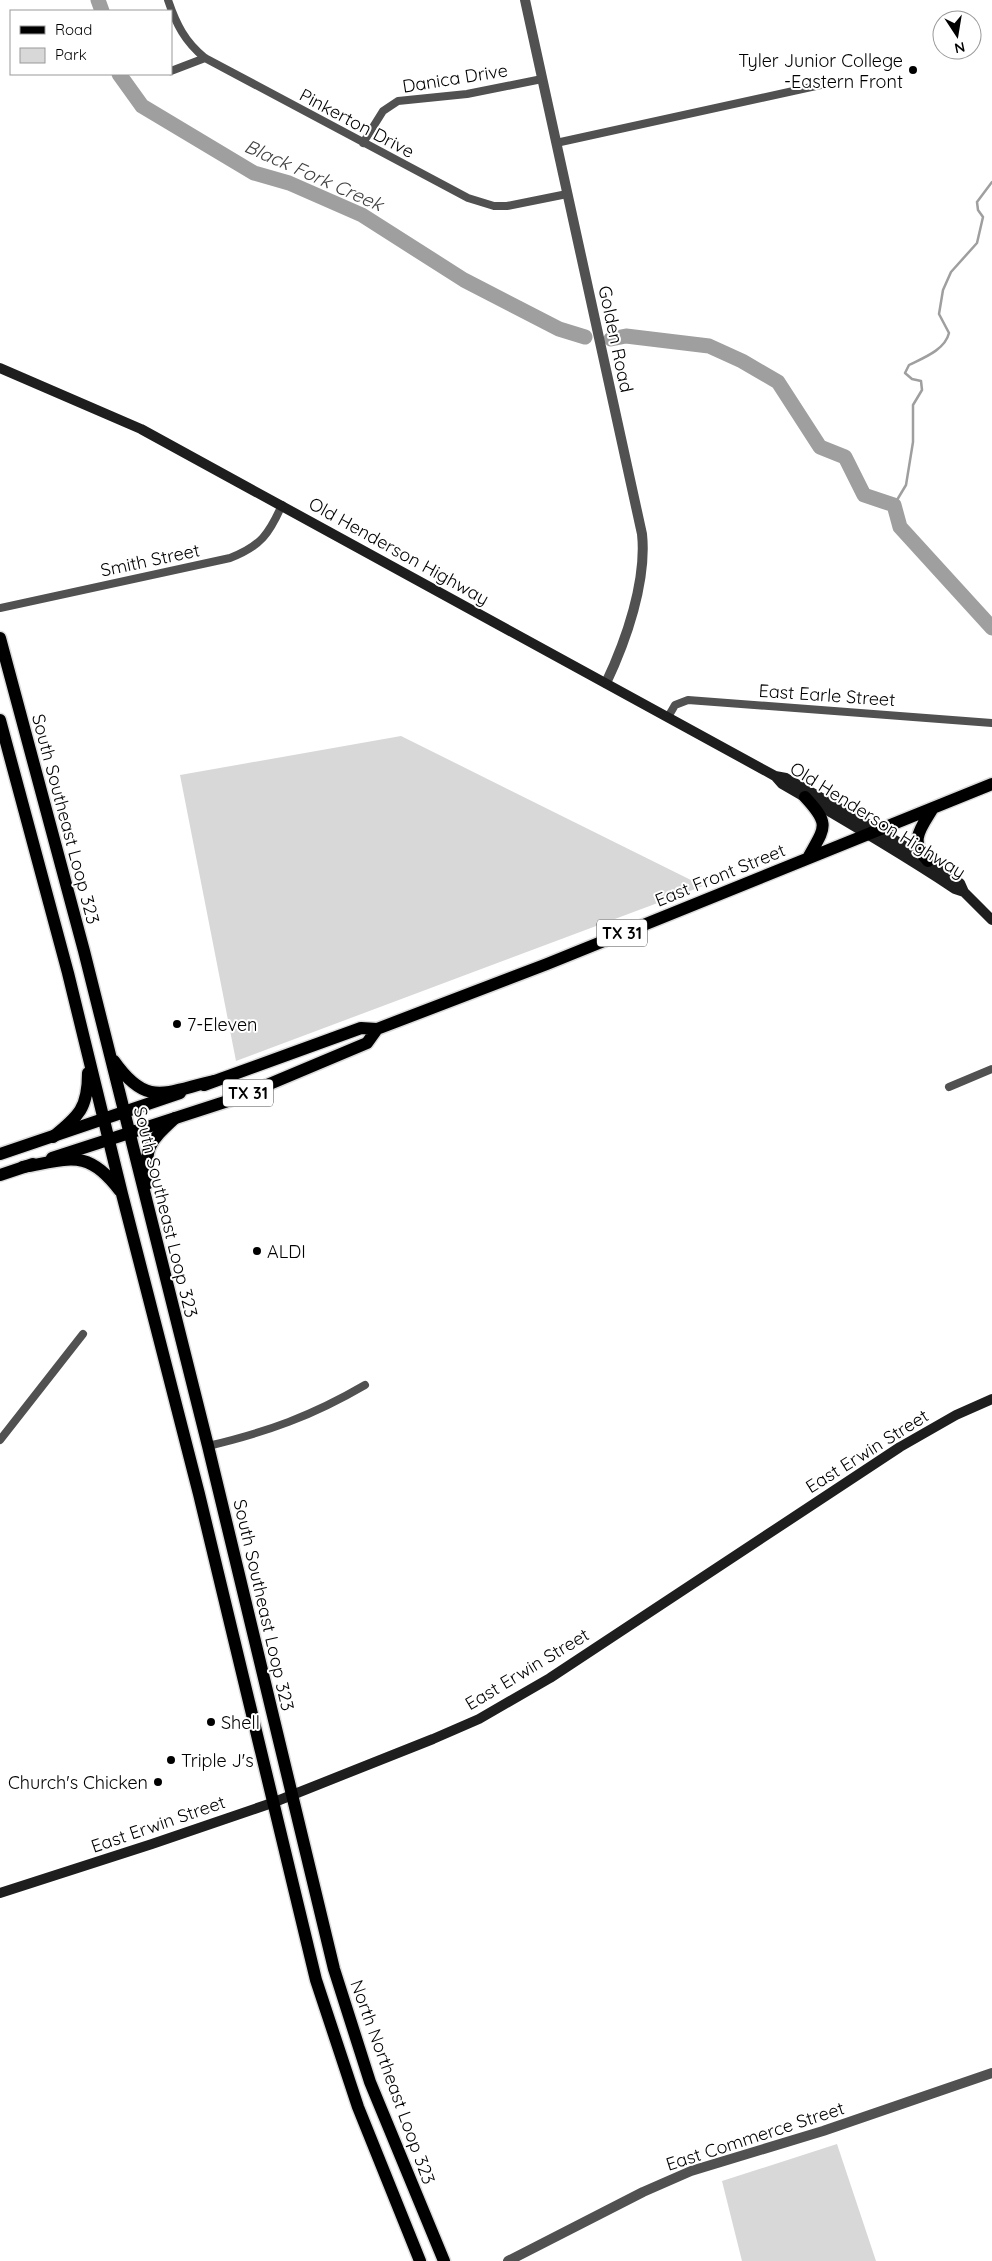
<svg xmlns="http://www.w3.org/2000/svg" width="992" height="2261" viewBox="0 0 992 2261" font-family="Quicksand,sans-serif">
	<style>
		.green { fill: #d8d8d8 }
		.lines { fill: none; stroke-linecap: round; stroke-linejoin: round }
		.stream { stroke: #9f9f9f; stroke-width: 2.5 }
		.river { stroke: #9f9f9f; stroke-width: 15 }
		.primary-casing { stroke: #dbdbdb; stroke-width: 15 }
		.trunk-casing { stroke: #dbdbdb; stroke-width: 15 }
		.minor { stroke: #515151; stroke-width: 8 }
		.tertiary { stroke: #515151; stroke-width: 10 }
		.secondary { stroke: #1e1e1e; stroke-width: 10 }
		.primary { stroke: #000; stroke-width: 12 }
		.trunk { stroke: #000; stroke-width: 12 }
		.poi-dot { fill: #000; stroke: #fff; stroke-width: 2 }
		.labels { text-anchor: middle; dominant-baseline: central; stroke-width: 4; stroke-linejoin: round; paint-order: stroke }
		.shield { fill: #fff; stroke: #4c4c4c; stroke-width: 1 }
		.shield-label { font-size: 16px; font-weight: bold; fill: #000 }
		.poi-label { font-size: 18px; fill: #000; stroke: #fff; text-anchor: start }
		.street-label { font-size: 18px; fill: #000; stroke: #fff }
		.water-label { font-size: 19px; font-style: italic; fill: #404040; stroke: #fff }
	</style>
	<rect width="100%" height="100%" fill="#fff"/>
	<path class="green" d="M401 736 703 886 236 1061 180 775Z
		M837 2144 876 2261H742L722 2181Z"/>
	<g class="lines">
		<path class="stream" d="M894 505 906 485 913 442V405L922 390 921 381 912 379 905 373 909 365C923 358 945 350 949 333L939 314 943 290 951 272 977 243 983 217 978 210 977 202 992 182"/>
		<path class="river" d="M98 0 102 11
			M119 74 142 106 254 173 289 183 362 215 464 280 559 329 585 337
			M611 339 626 336 709 346 742 361 778 382 820 447 845 457 864 495 894 505 900 527 992 628"/>
		<g class="primary-casing">
			<path id="primary" d="M805 797C831 825 825 827 808 858
				M928 861C908 841 921 828 933 808
				M204 1085 361 1028 377 1029 547 964 992 784
				M0 1154 180 1093
				M52 1158 234 1099 367 1043 377 1029
				M0 1175 33 1164"/>
		</g>
		<g class="trunk-casing">
			<path id="trunk" d="M0 638 84 951 208 1446 334 1969 370 2082 444 2261
				M0 720 68 973 122 1194 199 1494 316 1980 358 2107 420 2261
				M114 1061C147 1108 165 1092 214 1081
				M53 1137C79 1116 88 1108 88 1073
				M23 1167C70 1159 88 1148 120 1191
				M147 1184C145 1147 148 1143 175 1118"/>
		</g>
		<path class="minor" d="M168 0C176 24 185 42 205 58L468 198 494 206H507L567 194
			M171 71 205 58
			M363 143 383 111 398 101 467 94 542 79
			M556 143 825 84
			M0 608 230 558C261 546 269 534 282 505
			M668 717 675 705 688 700 992 723
			M949 1087 992 1069
			M0 1440 83 1334
			M208 1446C267 1432 312 1416 365 1385"/>
		<path class="tertiary" d="M525 0 642 534C647 581 626 641 606 683
			M508 2261 643 2192 691 2171 823 2131 992 2073"/>
		<path class="secondary" d="M0 368 141 429 775 776 786 778 879 830 928 861 960 883 964 892 992 920
			M775 776 782 784C841 818 899 852 955 889L964 892
			M0 1893 152 1844 272 1803 433 1739 479 1719 550 1678 900 1447 956 1415 992 1399"/>
		<use href="#primary" class="primary"/>
		<use href="#trunk" class="trunk"/>
	</g>
	<g class="poi-dot">
		<circle cx="913" cy="70" r="5"/>
		<circle cx="177" cy="1024" r="5"/>
		<circle cx="257" cy="1251" r="5"/>
		<circle cx="211" cy="1722" r="5"/>
		<circle cx="171" cy="1760" r="5"/>
		<circle cx="158" cy="1782" r="5"/>
	</g>
	<g class="labels">
		<g class="shield">
			<rect x="597" y="919.5" width="50" height="27" rx="4"/>
			<rect x="223" y="1079.5" width="50" height="27" rx="4"/>
		</g>
		<g class="shield-label">
			<text x="622" y="933">TX 31</text>
			<text x="248" y="1093">TX 31</text>
		</g>
		<g class="poi-label">
			<text x="903" y="60" text-anchor="end">Tyler Junior College<tspan x="903" dy="21">-Eastern Front</tspan></text>
			<text x="187" y="1024">7-Eleven</text>
			<text x="267" y="1251">ALDI</text>
			<text x="221" y="1722">Shell</text>
			<text x="181" y="1760">Triple J's</text>
			<text x="148" y="1782" text-anchor="end">Church's Chicken</text>
		</g>
		<g class="street-label">
			<text transform="translate(455 78) rotate(-9)">Danica Drive</text>
			<text transform="translate(357 123) rotate(28)">Pinkerton Drive</text>
			<text transform="translate(616 339) rotate(78)">Golden Road</text>
			<text transform="translate(399 551) rotate(29)">Old Henderson Highway</text>
			<text transform="translate(150 560) rotate(-12)">Smith Street</text>
			<text transform="translate(827 695) rotate(4)">East Earle Street</text>
			<text transform="translate(66 819) rotate(75)">South Southeast Loop 323</text>
			<text transform="translate(878 820) rotate(32)">Old Henderson Highway</text>
			<text transform="translate(720 875) rotate(-22)">East Front Street</text>
			<text transform="translate(166 1212) rotate(76)">South Southeast Loop 323</text>
			<text transform="translate(867 1451) rotate(-32)">East Erwin Street</text>
			<text transform="translate(264 1605) rotate(77)">South Southeast Loop 323</text>
			<text transform="translate(527 1669) rotate(-31)">East Erwin Street</text>
			<text transform="translate(158 1824) rotate(-19)">East Erwin Street</text>
			<text transform="translate(393 2082) rotate(70)">North Northeast Loop 323</text>
			<text transform="translate(755 2136) rotate(-18)">East Commerce Street</text>
		</g>
		<g class="water-label">
			<text transform="translate(314 175) rotate(24)">Black Fork Creek</text>
		</g>
	</g>
	<rect x="10" y="10" width="162" height="65" fill="#ffffff" stroke="#999999"/>
	<rect x="20" y="26" width="25" height="8" fill="#000000" stroke="#999999"/>
	<text x="55" y="35" font-size="15" fill="#000000">Road</text>
	<rect x="20" y="48" width="25" height="15" fill="#d8d8d8" stroke="#999999"/>
	<text x="55" y="60" font-size="15" fill="#000000">Park</text>
	<g transform="translate(957 35) rotate(168)"><circle r="24" fill="#ffffff" stroke="#999999"/>
	<path d="M0-4L9 19L0 12L-9 19Z" fill="#000000"/>
	<text y="-8" font-size="14" font-weight="bold" text-anchor="middle" fill="#000000">N</text>
	</g>
</svg>
